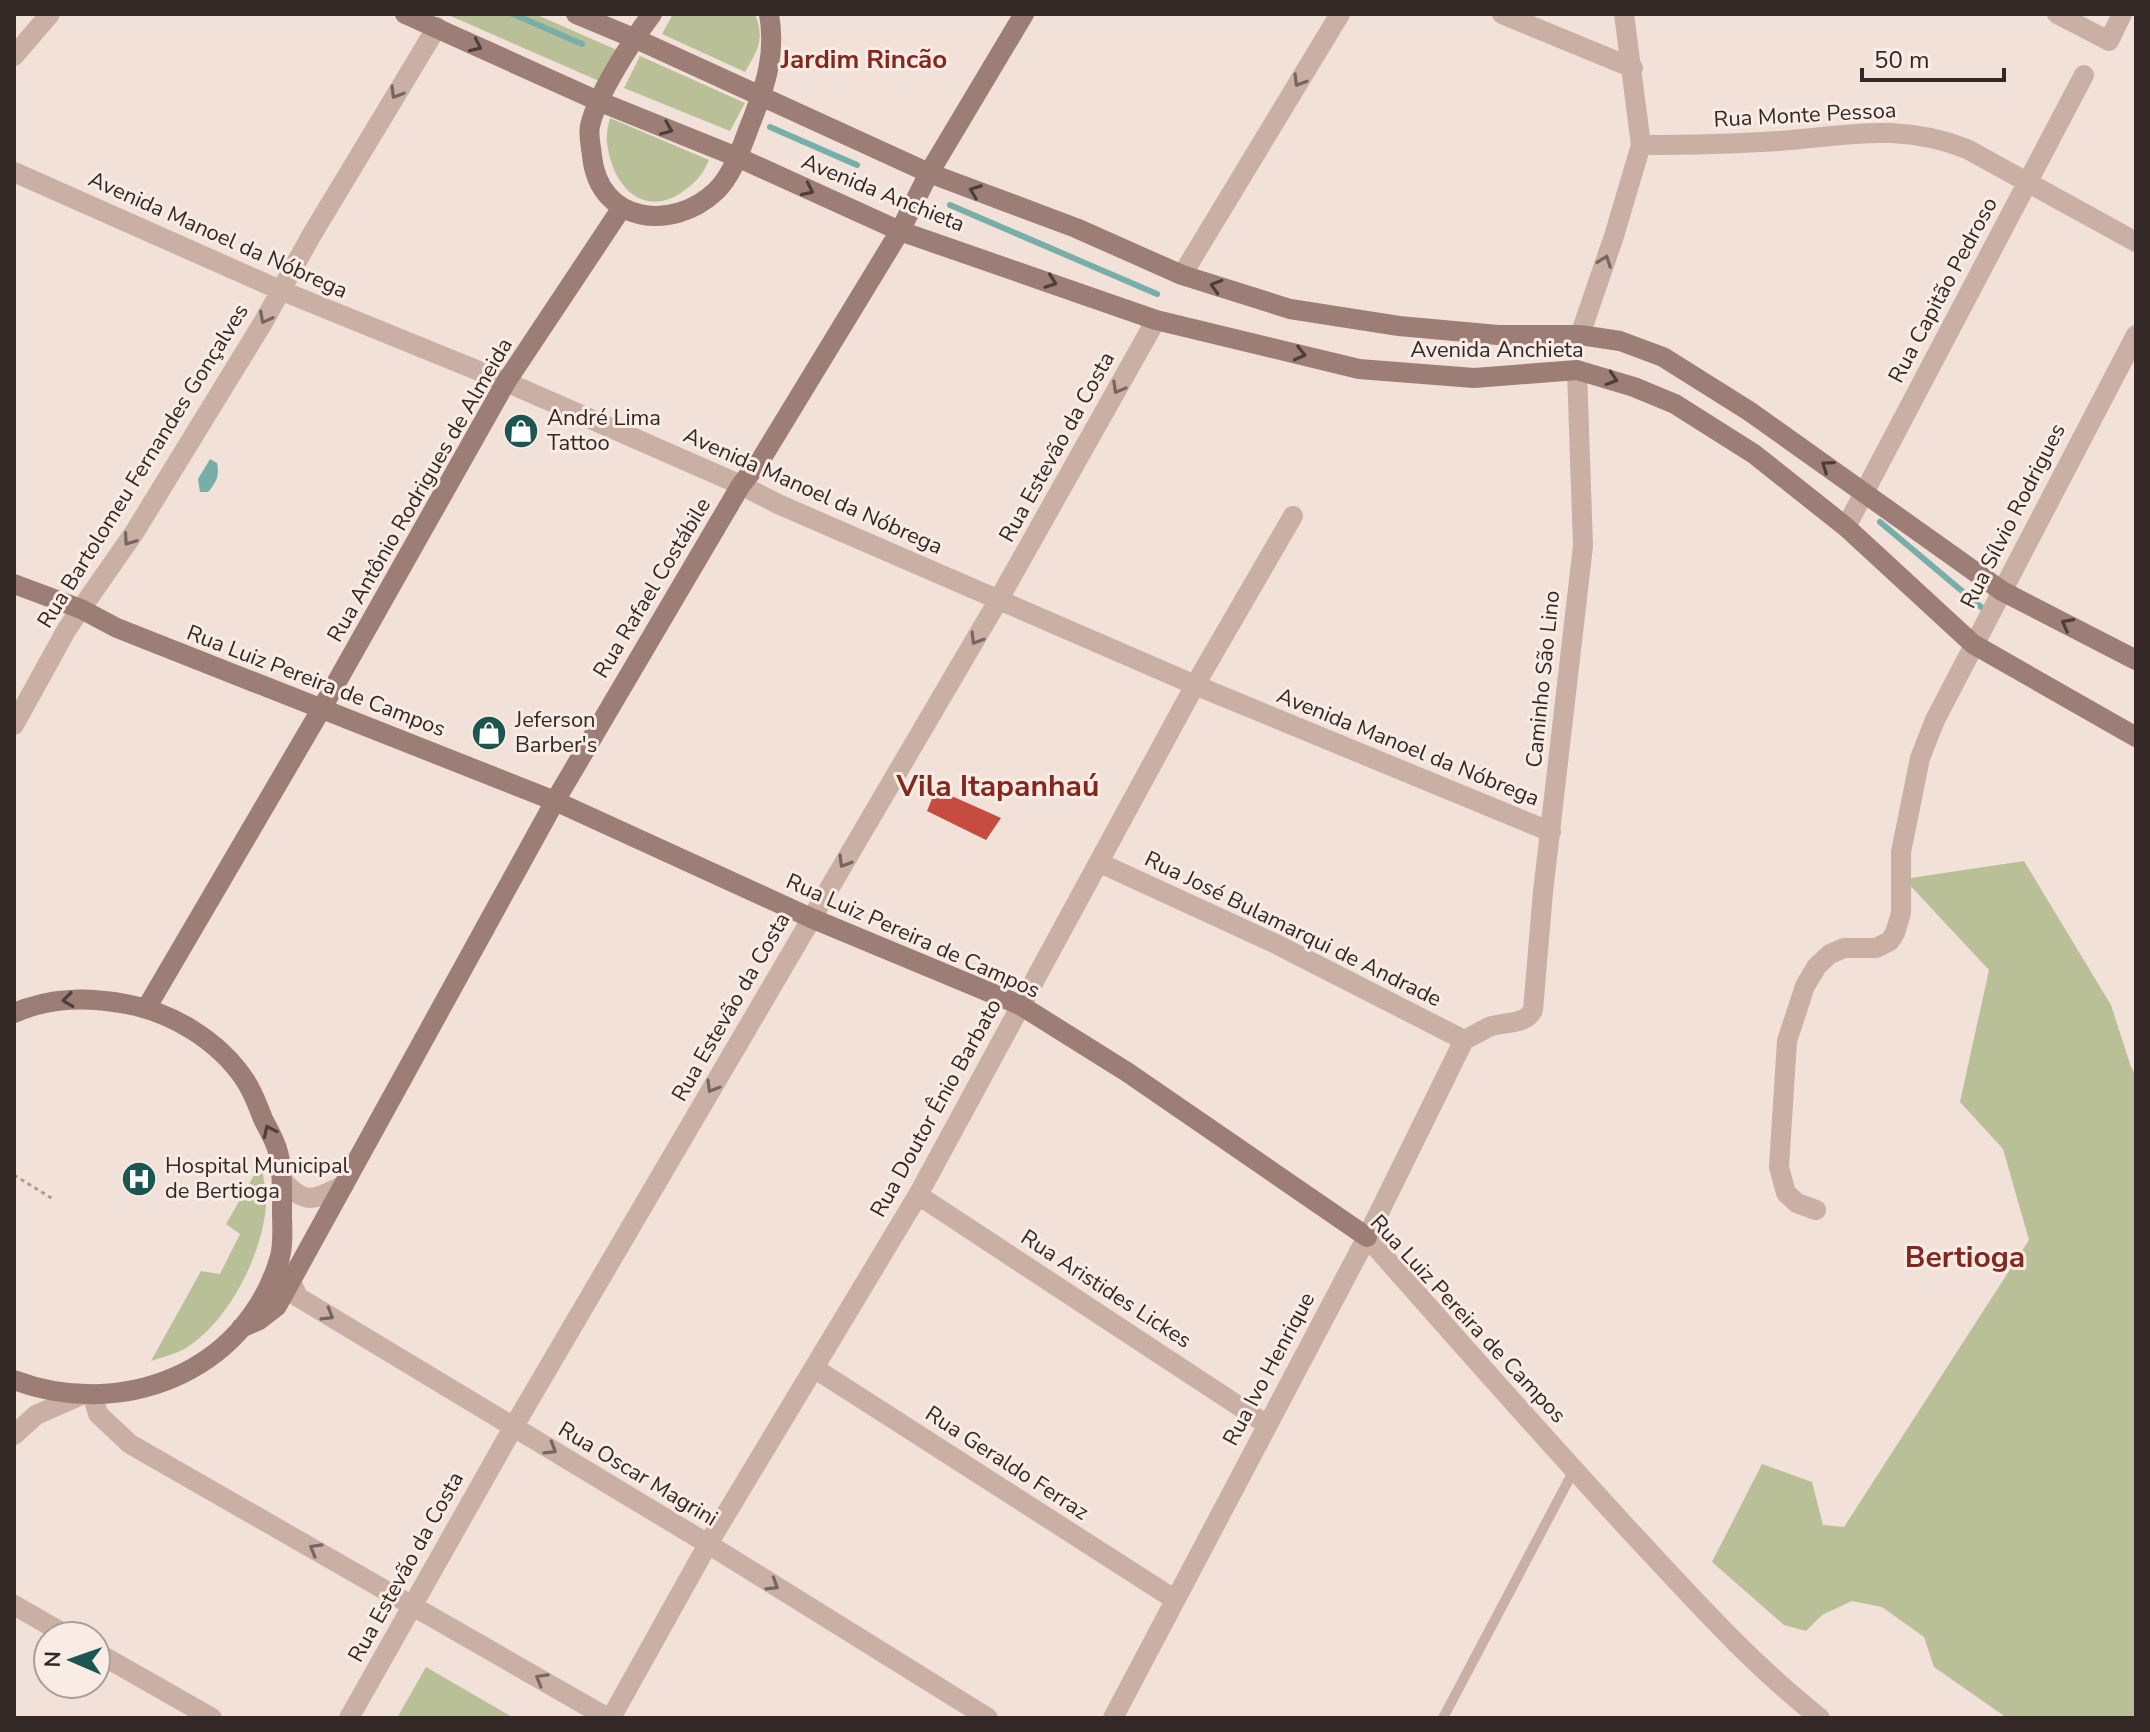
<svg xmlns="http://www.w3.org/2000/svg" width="2150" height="1732" viewBox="0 0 2150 1732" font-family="'Nunito Sans',sans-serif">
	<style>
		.green { fill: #b9c098 }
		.water { fill: #77aea8 }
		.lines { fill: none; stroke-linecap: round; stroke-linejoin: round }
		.stream { stroke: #77aea8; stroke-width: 6 }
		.building { fill: #c74c40 }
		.path { stroke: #b5998e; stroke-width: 3; stroke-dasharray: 4 4; stroke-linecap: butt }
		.lane { stroke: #c9afa4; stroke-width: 10 }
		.street { stroke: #c9afa4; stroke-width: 20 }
		.secondary { stroke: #9d7e76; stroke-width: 20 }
		.oneway { stroke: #4e3e3a }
		.oneway2 { stroke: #77655f }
		.labels { text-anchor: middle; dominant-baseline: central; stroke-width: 6; stroke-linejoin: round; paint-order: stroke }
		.street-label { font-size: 22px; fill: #342826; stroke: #f9ece4 }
		.poi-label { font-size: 22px; fill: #342826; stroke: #f9ece4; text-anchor: start }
		.quarter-label { font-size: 26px; font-weight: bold; fill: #84271e; stroke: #f9ece4 }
		.district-label { font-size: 30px; font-weight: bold; fill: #84271e; stroke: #f9ece4 }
	</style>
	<rect width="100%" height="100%" fill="#f1e1d8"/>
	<path class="green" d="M446 14H535L617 50 599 81Z
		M673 14H755C765 39 758 50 745 72L662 34Z
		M640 56 745 103 730 131 624 88Z
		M610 118 709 160C703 175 694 184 681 193 640 219 611 182 607 142 606 135 608 126 610 118Z
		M2024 861 2111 1005 2131 1067 2136 1076V1718H2007L1934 1667 1924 1637 1882 1607 1852 1601 1822 1615 1806 1631 1784 1625 1712 1562 1762 1464 1812 1482 1823 1525 1844 1527 2029 1240 2003 1149 1960 1102 1989 970 1904 879Z
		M261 1163C263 1177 267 1192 266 1206 262 1255 229 1321 186 1348 176 1354 162 1357 151 1361L201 1271 220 1274 240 1234 226 1224Z
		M426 1667 514 1718H397Z"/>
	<path class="water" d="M210 459 217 463C220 475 216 483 208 492H200L198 479Z"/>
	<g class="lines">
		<path class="stream" d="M513 14 582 44
			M770 127 857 165
			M950 205 1157 294
			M1880 522 1981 607"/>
	</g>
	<path class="building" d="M936 789 1001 818 986 840 927 811Z"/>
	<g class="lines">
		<path class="path" d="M14 1175 53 1199"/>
		<path class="lane" d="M1443 1718 1574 1470"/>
		<path class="street" d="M1502 14 1633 68
			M2057 14 2109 41 2122 14
			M14 56 50 14
			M1641 145C1687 145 1732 144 1778 141 1849 136 1897 122 1967 149L2136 242
			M14 172 280 290 506 382 741 485 778 504 1195 685 1551 832
			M1182 275 1340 14
			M1580 335 1614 236 1641 145 1624 14
			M1846 527 2084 75
			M14 725 67 629 134 533 264 321 311 236 437 27
			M1100 863 1276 944 1464 1040
			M1464 1040C1473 1036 1481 1031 1489 1027 1504 1021 1525 1026 1533 1010L1543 892 1583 546 1577 370
			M282 1180C307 1207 314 1199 344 1185
			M918 1195 1266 1424
			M1816 1210 1797 1203 1786 1193 1779 1167 1787 1041 1805 986 1817 966 1830 954 1844 948H1876L1890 941 1895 933 1901 913V852L1920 758 1935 720 2136 335
			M1367 1237C1454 1336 1541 1434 1630 1531 1691 1596 1750 1663 1820 1718
			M285 1269 298 1297 708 1544 988 1718
			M814 1368 1174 1599
			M92 1394 98 1414 130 1444 608 1718
			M14 1435 36 1415 81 1395
			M14 1605 68 1636
			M96 1652 212 1718
			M349 1718 514 1426 999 599 1156 320
			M611 1718 708 1544 918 1195 1195 685 1293 516
			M1113 1718 1367 1237 1464 1040"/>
		<path class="secondary" d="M405 14 598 101 737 157 900 231 1156 320 1359 369 1474 378 1577 370 1634 387 1675 404 1754 454 1846 527 1973 644 2136 737
			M576 14 636 39 929 173 1076 228 1182 275 1290 309 1399 326 1498 335H1580L1620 341 1663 357 1749 411 2002 591 2136 660
			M652 14C632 41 597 94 590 126 588 135 591 146 592 156 599 224 673 232 716 191 734 174 743 142 752 120 766 84 776 53 769 14
			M14 584 81 609 117 628 555 801 811 918 1020 1005 1127 1072 1367 1237
			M147 1007 322 708 506 382 621 209
			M14 1013C51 997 87 997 126 1004 172 1012 219 1041 245 1080 253 1092 258 1106 263 1119 268 1129 275 1140 278 1152 283 1171 282 1192 282 1212 282 1227 284 1246 279 1260 244 1374 120 1420 14 1380
			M241 1328 259 1320 277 1306 555 801 741 485 760 461 900 231 929 173 1024 14"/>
	</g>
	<defs><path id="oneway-chevron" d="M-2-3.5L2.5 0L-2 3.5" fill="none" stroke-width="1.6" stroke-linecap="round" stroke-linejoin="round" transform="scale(2)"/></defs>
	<g class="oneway">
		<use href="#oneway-chevron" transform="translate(476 46) rotate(25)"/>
		<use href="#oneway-chevron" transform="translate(667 129) rotate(22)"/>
		<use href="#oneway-chevron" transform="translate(808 190) rotate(25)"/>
		<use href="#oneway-chevron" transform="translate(975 191) rotate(-159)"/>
		<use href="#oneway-chevron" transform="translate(1051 282) rotate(20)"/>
		<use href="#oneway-chevron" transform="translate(1216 286) rotate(-163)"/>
		<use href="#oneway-chevron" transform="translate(1300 354) rotate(14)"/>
		<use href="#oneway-chevron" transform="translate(1612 379) rotate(18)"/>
		<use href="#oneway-chevron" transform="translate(1827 466) rotate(-145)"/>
		<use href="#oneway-chevron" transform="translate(2067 624) rotate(-152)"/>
		<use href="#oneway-chevron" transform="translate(68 1000) rotate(173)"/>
		<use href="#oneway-chevron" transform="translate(269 1131) rotate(-115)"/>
	</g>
	<g class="oneway2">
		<use href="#oneway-chevron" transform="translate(1299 81) rotate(121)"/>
		<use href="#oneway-chevron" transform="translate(396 93) rotate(121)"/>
		<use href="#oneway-chevron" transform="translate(1605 261) rotate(-70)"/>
		<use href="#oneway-chevron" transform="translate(265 318) rotate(118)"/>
		<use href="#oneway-chevron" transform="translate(1118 388) rotate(119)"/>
		<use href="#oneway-chevron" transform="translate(129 540) rotate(125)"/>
		<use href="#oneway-chevron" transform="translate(976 639) rotate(121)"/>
		<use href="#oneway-chevron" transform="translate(844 862) rotate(121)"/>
		<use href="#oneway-chevron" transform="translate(712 1087) rotate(120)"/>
		<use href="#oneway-chevron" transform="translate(328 1315) rotate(31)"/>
		<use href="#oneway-chevron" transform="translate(551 1449) rotate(31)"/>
		<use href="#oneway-chevron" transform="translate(315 1549) rotate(-150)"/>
		<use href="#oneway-chevron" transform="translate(773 1585) rotate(32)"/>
		<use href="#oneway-chevron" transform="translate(541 1679) rotate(-150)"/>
	</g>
	<defs>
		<g id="shop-disc" transform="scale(1.8)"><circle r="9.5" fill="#1b5651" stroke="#f9ece4"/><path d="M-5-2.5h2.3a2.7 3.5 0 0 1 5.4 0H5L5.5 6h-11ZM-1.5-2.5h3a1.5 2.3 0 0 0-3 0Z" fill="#fff"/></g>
		<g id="hospital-disc" transform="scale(1.8)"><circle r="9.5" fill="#1b5651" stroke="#f9ece4"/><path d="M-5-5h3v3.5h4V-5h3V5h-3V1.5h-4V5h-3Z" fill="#fff"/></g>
	</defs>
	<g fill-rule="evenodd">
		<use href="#shop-disc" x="521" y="431"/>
		<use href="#shop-disc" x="489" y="733"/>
		<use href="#hospital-disc" x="139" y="1179"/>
	</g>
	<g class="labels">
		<g class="street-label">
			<text transform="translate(1805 115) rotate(-3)">Rua Monte Pessoa</text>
			<text transform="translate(883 193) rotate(22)">Avenida Anchieta</text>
			<text transform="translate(218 235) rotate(24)">Avenida Manoel da Nóbrega</text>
			<text transform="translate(1943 290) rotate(-62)">Rua Capitão Pedroso</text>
			<text x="1497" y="350">Avenida Anchieta</text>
			<text transform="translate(1057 447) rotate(-61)">Rua Estevão da Costa</text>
			<text transform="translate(143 466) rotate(-58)">Rua Bartolomeu Fernandes Gonçalves</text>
			<text transform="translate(420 490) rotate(-60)">Rua Antônio Rodrigues de Almeida</text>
			<text transform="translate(813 491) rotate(24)">Avenida Manoel da Nóbrega</text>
			<text transform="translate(2013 516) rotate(-63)">Rua Sílvio Rodrigues</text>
			<text transform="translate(652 588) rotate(-59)">Rua Rafael Costábile</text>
			<text transform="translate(1543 679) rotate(-84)">Caminho São Lino</text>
			<text transform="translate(316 681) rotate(21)">Rua Luiz Pereira de Campos</text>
			<text transform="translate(1408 747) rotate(22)">Avenida Manoel da Nóbrega</text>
			<text transform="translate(1293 929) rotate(26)">Rua José Bulamarqui de Andrade</text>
			<text transform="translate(913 936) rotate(24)">Rua Luiz Pereira de Campos</text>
			<text transform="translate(731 1007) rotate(-60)">Rua Estevão da Costa</text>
			<text transform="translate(936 1108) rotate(-61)">Rua Doutor Ênio Barbato</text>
			<text transform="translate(1106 1289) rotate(33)">Rua Aristides Lickes</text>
			<text transform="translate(1468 1319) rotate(47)">Rua Luiz Pereira de Campos</text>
			<text transform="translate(1269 1369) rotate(-62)">Rua Ivo Henrique</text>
			<text transform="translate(1007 1463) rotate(33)">Rua Geraldo Ferraz</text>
			<text transform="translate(638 1474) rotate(31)">Rua Oscar Magrini</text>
			<text transform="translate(406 1567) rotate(-61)">Rua Estevão da Costa</text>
		</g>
		<g class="poi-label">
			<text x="547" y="418">André Lima<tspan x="547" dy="25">Tattoo</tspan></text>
			<text x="515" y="720">Jeferson<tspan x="515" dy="25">Barber's</tspan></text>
			<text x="165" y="1166">Hospital Municipal<tspan x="165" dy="25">de Bertioga</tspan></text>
		</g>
		<g class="quarter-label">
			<text x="864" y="59">Jardim Rincão</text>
		</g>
		<g class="district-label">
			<text x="998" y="786">Vila Itapanhaú</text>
			<text x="1965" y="1257">Bertioga</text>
		</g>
	</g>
	<rect width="2150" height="1732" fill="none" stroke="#342826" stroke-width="32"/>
	<g transform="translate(72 1660) rotate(272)"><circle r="38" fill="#f9ece4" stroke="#aa9e98" stroke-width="2"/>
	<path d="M0-6L14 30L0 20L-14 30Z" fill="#1b5651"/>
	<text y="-12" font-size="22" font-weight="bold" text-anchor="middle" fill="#342826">N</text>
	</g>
	<path d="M1862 68v12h142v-12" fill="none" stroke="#342826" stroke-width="4"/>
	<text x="1874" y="68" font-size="24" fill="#342826" stroke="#f9ece4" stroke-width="6" paint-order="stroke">50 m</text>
</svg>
